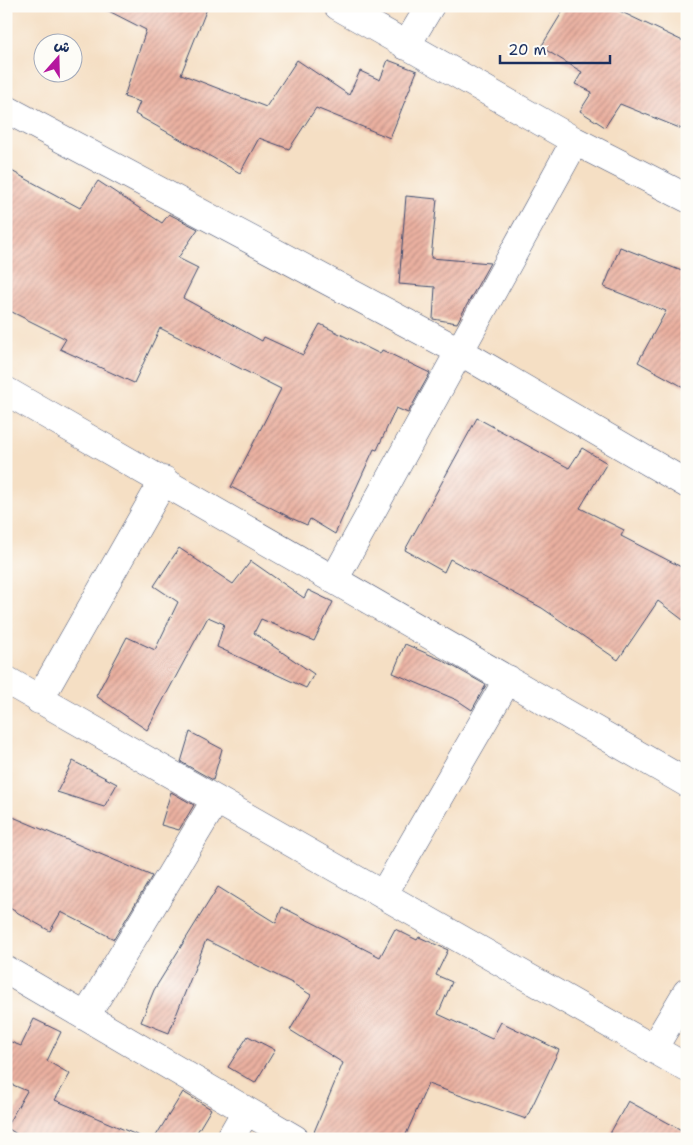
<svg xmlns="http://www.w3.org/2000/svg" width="693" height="1145" viewBox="0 0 693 1145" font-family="'Shantell Sans','Playpen Sans Arabic',sans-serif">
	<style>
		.building { fill: url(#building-hatch) }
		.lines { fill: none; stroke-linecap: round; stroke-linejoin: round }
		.minor-casing { stroke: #3c496d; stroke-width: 29 }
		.minor { stroke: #fff; stroke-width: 28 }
	</style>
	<defs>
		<pattern id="building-hatch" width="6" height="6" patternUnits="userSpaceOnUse" patternTransform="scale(1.25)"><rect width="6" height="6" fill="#ebb1a0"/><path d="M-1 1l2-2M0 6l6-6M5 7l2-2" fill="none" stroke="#be9086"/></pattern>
	</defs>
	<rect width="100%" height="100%" fill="#fdfcf7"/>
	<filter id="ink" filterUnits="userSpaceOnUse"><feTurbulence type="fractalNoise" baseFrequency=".02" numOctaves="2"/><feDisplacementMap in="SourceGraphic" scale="10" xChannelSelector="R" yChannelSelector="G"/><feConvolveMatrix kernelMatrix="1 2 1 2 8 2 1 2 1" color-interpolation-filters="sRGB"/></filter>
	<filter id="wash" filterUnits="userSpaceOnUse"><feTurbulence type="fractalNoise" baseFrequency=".0096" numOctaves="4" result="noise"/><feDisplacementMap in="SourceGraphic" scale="20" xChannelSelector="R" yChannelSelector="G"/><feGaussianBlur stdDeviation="1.12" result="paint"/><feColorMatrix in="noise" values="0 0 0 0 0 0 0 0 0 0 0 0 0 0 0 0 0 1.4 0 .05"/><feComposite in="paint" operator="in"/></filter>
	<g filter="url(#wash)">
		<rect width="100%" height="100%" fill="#f5dfc4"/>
		<g id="blocks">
			<path class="building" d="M99 6H208L181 74 266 107 297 60 349 95 360 71 380 80 388 60 417 71 390 138 316 108 289 149 259 138 240 173 135 114 140 102 124 97 146 30Z
				M566 6H609L687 43V131L620 104 605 127 580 111 592 92 575 84 582 72 541 47Z
				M6 168 80 208 98 181 162 223 169 214 198 229 178 258 198 268 183 298 262 341 264 337 303 355 320 324 380 354 382 350 430 373 408 413 396 408 377 450 374 449 335 534 310 519 307 525 291 518 231 487 281 389 160 328 134 383 60 349 66 339 6 309Z
				M406 196 437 199 431 258 490 263 457 323 433 319 435 287 399 284Z
				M620 247 687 273V389L638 362 666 311 604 287Z
				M477 418 569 468 582 448 607 463 580 508 624 530 621 536 687 570V623L658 601 618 660 542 608 450 559 444 572 405 550Z
				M179 548 233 584 251 561 304 598 308 590 333 602 314 641 261 619 254 633 314 674 306 688 217 647 224 624 208 617 147 730 96 696 127 637 155 650 178 602 154 586Z
				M405 644 442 660 486 685 472 710 457 700 393 673Z
				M190 732 222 749 213 780 181 762Z
				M73 761 117 784 104 807 57 792Z
				M171 792 194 805 179 830 161 825Z
				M6 814 152 876 114 939 61 912 50 931 6 906Z
				M218 887 276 923 282 907 380 957 395 929 417 940 419 937 448 950 436 975 452 982 438 1014 492 1039 501 1022 559 1050 526 1119 428 1084 404 1139H311L343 1063 290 1030 311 995 292 983 206 940 169 1033 141 1022 154 990Z
				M34 1019 61 1032 47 1061 70 1074 55 1100 146 1139H24L6 1127 27 1091 6 1082V1040L21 1046Z
				M248 1036 275 1050 255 1083 228 1067Z
				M183 1092 211 1109 193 1139H154Z
				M628 1101 687 1133V1139H607Z"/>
		</g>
	</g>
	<g filter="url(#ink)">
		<use href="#blocks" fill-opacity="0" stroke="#3c496d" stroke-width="1"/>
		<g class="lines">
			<g class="minor-casing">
				<path id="minor" d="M338 6 575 141 687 198
					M406 46 430 6
					M6 109 461 352 687 484
					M6 391 687 783
					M334 580 575 141
					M6 680 687 1068
					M39 700 164 480
					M383 895 508 679
					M6 970 295 1139
					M86 1016 215 801
					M653 1049 687 992
					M230 1139 246 1111"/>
			</g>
			<use href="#minor" class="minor"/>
		</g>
	</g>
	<rect width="693" height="1145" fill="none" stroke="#fdfcf7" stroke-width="25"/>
	<g transform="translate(58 58) rotate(20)"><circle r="24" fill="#fdfcf7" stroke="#a3aaba"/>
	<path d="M0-4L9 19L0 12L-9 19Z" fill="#b5179e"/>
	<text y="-8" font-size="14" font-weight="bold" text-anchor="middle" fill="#1b2f5e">ش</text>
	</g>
	<path d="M500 55v8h110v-8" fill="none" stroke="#1b2f5e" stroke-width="2.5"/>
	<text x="508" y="55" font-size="15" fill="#1b2f5e" stroke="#fdfcf7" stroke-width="4" paint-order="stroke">20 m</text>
</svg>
